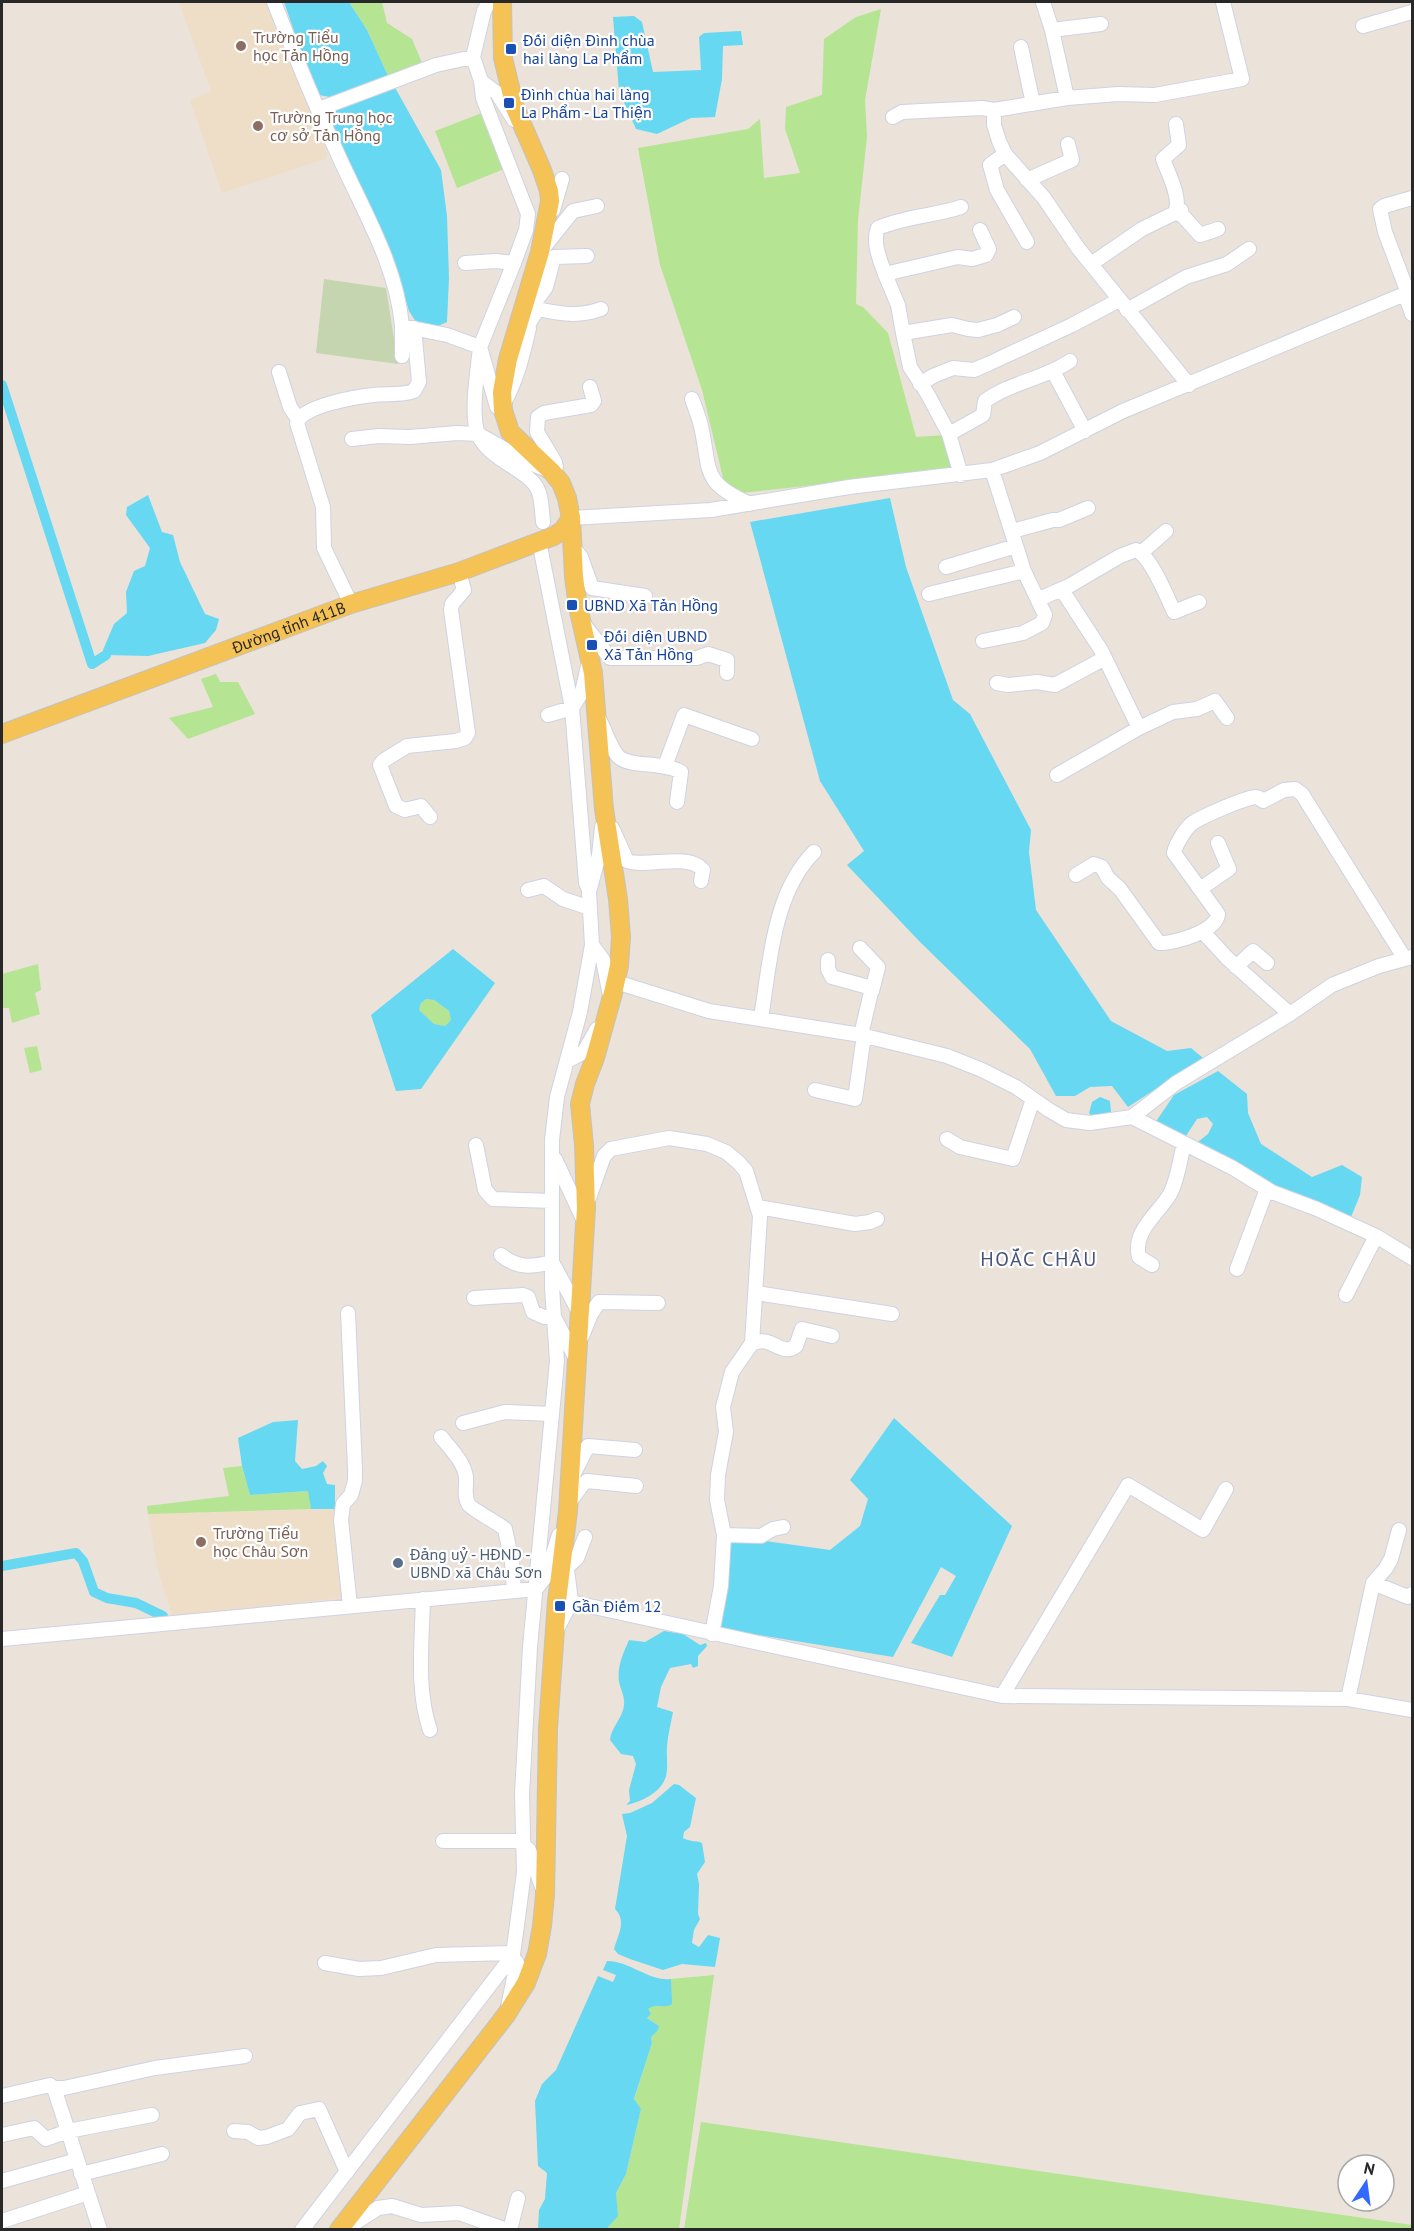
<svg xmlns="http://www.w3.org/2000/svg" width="1414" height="2231" viewBox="0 0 1414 2231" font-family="'PT Sans',sans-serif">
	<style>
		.education { fill: #eedec7 }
		.green { fill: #b5e493 }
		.cemetery { fill: #c5d5af }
		.water { fill: #67d8f1; fill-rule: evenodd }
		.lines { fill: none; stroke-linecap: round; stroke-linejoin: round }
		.canal { stroke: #67d8f1; stroke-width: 10 }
		.minor-casing { stroke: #ced3e2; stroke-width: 16 }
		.major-casing { stroke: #c3c3c3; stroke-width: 20 }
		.minor { stroke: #fff; stroke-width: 14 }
		.major { stroke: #f4c255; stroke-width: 18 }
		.education-dot { fill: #8d6e63; stroke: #fff; stroke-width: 2 }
		.transit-dot { fill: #1a4fb4; stroke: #fff; stroke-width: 2 }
		.service-dot { fill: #5c6f8a; stroke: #fff; stroke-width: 2 }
		.labels { text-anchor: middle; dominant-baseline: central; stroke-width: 4.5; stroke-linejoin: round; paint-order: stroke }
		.education-label { font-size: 16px; fill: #785e54; stroke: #fff; text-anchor: start }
		.transit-label { font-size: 16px; fill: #164399; stroke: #fff; text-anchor: start }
		.street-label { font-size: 16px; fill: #282828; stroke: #fff }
		.service-label { font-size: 16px; fill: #4e5e75; stroke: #fff; text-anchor: start }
		.quarter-label { font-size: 20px; letter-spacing: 1.5px; fill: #475479; stroke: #fff }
	</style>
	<rect width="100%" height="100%" fill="#ebe2d9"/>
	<path class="education" d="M179 2H271L327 153 325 159 222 193 190 100 211 91Z
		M335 1509 343 1598 172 1616 158 1570 148 1514Z"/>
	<path class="green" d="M349 2H382L387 23 412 39 422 63 389 78 367 30Z
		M881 9 865 100 867 137 858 220 856 304 863 307 888 333 916 437 946 435 952 470 742 493 724 482 702 390 660 265 638 148 748 129 760 119 764 178 800 173 785 129 786 107 822 95 824 39 856 17Z
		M482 113 504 169 457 188 435 131Z
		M216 674 220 682H238L255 714 188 739 169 718 213 707 201 679Z
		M38 964 41 990 35 993 40 1014 12 1023 9 1008H2V974Z
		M426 999 434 1000 449 1011 451 1020 445 1026 434 1024 419 1010 421 1003Z
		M37 1046 42 1070 30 1073 24 1048Z
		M242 1466 250 1495 309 1491 311 1509 148 1514 147 1506 229 1496 223 1468Z
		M714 1975 679 2229 609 2230 608 2227 617 2216 616 2193 626 2174 641 2109 634 2100 652 2043 651 2036 659 2026 646 2017 648 2008 652 2006H665L671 1998V1979Z
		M701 2122 1412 2225V2229H684Z"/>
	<path class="cemetery" d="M324 279 386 288 398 364 316 353Z"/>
	<path class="water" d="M284 2H349L367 30 389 78 335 98 319 95 312 84Z
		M634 16 642 22 653 72 701 70 699 37 704 33 741 31 743 45 723 46 722 79 715 117 691 118 657 134 636 129 619 91 613 17Z
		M393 84 441 170 447 216 449 278 447 322 436 327 416 322 409 311 397 271 330 123 329 114 334 107Z
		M148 495 162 532 173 535 180 562 205 614 219 619 216 630 205 643 148 656 106 655 103 650 114 624 127 613 126 592 134 571 145 566 150 548 126 515 127 507Z
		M890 498 906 567 953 700 970 714 1031 830 1029 852 1036 910 1111 1021 1167 1051 1191 1048 1203 1058 1128 1107 1112 1086 1090 1087 1075 1096H1056L1030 1049 920 942 847 865 864 851 820 781 750 522Z
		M453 949 495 983 421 1089 396 1091 371 1015ZM426 999 434 1000 449 1011 451 1020 445 1026 434 1024 419 1010 421 1003Z
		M1218 1071 1247 1094 1248 1113 1261 1144 1312 1177 1342 1165 1362 1177 1360 1195 1351 1217 1272 1188 1194 1145 1208 1134 1213 1124 1207 1117 1197 1119 1184 1139 1155 1123 1174 1095Z
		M1100 1097 1110 1101 1111 1112 1092 1116 1089 1113 1092 1102Z
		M894 1418 1012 1526 952 1657 911 1643 940 1595H945L956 1576 941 1567 893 1657 722 1629 718 1619 730 1536 830 1550 860 1526 868 1499 850 1480Z
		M298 1420 295 1461 302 1469 316 1466 323 1461 327 1466 323 1473 327 1484 335 1485V1509H311L308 1491 250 1495 242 1466 238 1438 273 1422Z
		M664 1631 683 1634 700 1645 706 1643 707 1646 698 1656V1666L693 1668 691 1664 670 1668 661 1687 657 1707 673 1712C671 1723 668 1734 667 1746 666 1756 669 1770 665 1779 659 1794 640 1802 626 1805L630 1801 629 1790 636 1764 633 1756 621 1754 610 1740C611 1727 623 1718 624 1705 625 1697 621 1690 619 1682 617 1666 623 1654 629 1640L645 1642Z
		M674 1784 679 1785 696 1798 690 1827 684 1832 683 1838C690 1842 695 1840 702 1843L705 1862 697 1874 699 1884 698 1914 700 1919 694 1930 692 1943 699 1947 708 1935 720 1938 715 1967 682 1964 663 1970 630 1959 618 1954 614 1949C618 1935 627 1921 615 1909L627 1836 622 1814 630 1813 652 1803Z
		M607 1961C630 1961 650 1982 671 1979L672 2004C665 2009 656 2003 648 2009L651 2014 647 2018 659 2026 658 2030 651 2037 652 2043 634 2099 641 2109 626 2174 616 2193 618 2216 608 2227 609 2229H538L539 2210 545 2199 547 2173 538 2166 535 2101 542 2084 556 2070 598 1976 613 1982 616 1975 603 1970Z"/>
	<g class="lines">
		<path class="canal" d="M2 385 92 664 106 655
			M2 1566 76 1553 83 1561 94 1592 107 1598 136 1603 163 1616"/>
		<g class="minor-casing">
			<path id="minor" d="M274 2C294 54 316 107 340 159 364 212 397 267 402 326L447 335 480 347C478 369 470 413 478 434 488 460 530 470 538 490 542 499 542 512 543 522
				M1043 2 1052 30
				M1363 26 1412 12
				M1021 47 1033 104
				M473 57 484 11 489 2
				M1067 98 1052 30 1101 24
				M319 109 436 65 473 57 481 81
				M893 117 902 112 982 108 994 110
				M1176 124 1179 145 1163 159C1168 173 1182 199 1175 212L1183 216 1200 235 1218 229
				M1005 154 990 165 997 190 1027 242
				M1027 180 1072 160 1068 144
				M553 210 562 179
				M541 251 573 211 597 206
				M465 263 496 261 514 263
				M1091 264 1142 229 1181 210
				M885 274C880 260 872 242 878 228 905 216 934 216 961 207
				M1408 293 1385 232 1380 209 1384 206 1412 198
				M1405 294 1412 314
				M1127 310 1186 277 1227 264 1249 249
				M527 313 546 287 554 257 587 256
				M402 326V356
				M903 333 898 305 885 274 958 257 972 259 986 255 989 249 980 230
				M518 340 538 309C560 314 579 317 601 309
				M1053 371 1085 431
				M279 372 290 407 298 419
				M920 384 933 376 953 368 974 370 988 364 1072 325 1119 300
				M1189 385 1078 248 1044 198 1005 154 999 141 994 125V110L1067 98 1118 94 1155 95 1242 79 1223 2
				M692 399C695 408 699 417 701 426 711 472 701 482 750 504
				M504 403C517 379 523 355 529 328
				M497 407 480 347 514 263 526 230 528 214 483 98 481 81 497 93 514 120
				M949 434 983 415 985 401C1011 382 1044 379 1070 361
				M352 439 379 436 410 437 457 433 478 434 528 462 552 472 556 467 555 462 537 432 538 417 544 413 591 405 594 401 590 387
				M961 475 949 434 927 393 910 367 903 333 952 325 968 329 978 330 997 325 1014 317
				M571 518 711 510 849 487 992 470 1040 453 1123 411 1412 291
				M1012 531 1053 520H1059L1088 508
				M539 541 572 708 586 883 589 890
				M572 546 581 557 592 588 645 596
				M1141 553 1166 531
				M946 567 1016 546
				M1062 590 1101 650 1139 728
				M929 594 1024 571
				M1039 599 1069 586 1120 556 1136 550C1151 556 1167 597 1174 612L1199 602
				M351 604 324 548 323 507 297 423C301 406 356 397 373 395 386 393 401 396 414 391L419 382 414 328
				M583 623 610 658H697L708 654 727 660V673
				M983 641 1023 633 1042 623 1045 615 1024 571 992 470
				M997 683 1008 685 1037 682 1055 685 1105 658
				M548 715 572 708 582 692 588 666
				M599 719C604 728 612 752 620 758 632 767 665 762 681 772L677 802
				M665 766 684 715 752 739
				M1057 775 1139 728 1173 712 1197 709 1215 701 1227 718
				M430 817 421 806 405 810 396 806 380 765 383 761 407 746 456 741 465 738 468 733 451 610 452 604 464 590 459 572
				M612 828 627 861C647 868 688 852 703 870L701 881
				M1076 875 1094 864 1102 867 1108 878 1120 889 1159 943C1174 944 1217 931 1218 914L1174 853C1175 846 1184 831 1190 825 1197 818 1245 798 1255 797 1260 797 1259 798 1263 801L1284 790 1295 789 1302 794 1405 959
				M1200 889 1229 869 1218 843
				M528 890 544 886 563 899 590 908
				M1203 932 1228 959 1290 1014
				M592 945 603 960 610 996
				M860 948 878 967 872 991
				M828 960V969L832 977 872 988 861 1035
				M1236 967 1253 951 1267 963
				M616 982 709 1011 861 1035 947 1056 982 1070 1016 1087 1049 1110 1066 1120 1090 1123 1132 1117 1176 1083 1290 1014 1332 985 1379 966 1412 957
				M761 1018C770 963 773 893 814 852
				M567 1061 584 1052 597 1029
				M815 1090 855 1099 864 1035
				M1132 1117 1233 1168 1272 1192 1317 1209 1376 1236 1412 1258
				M947 1139 960 1147 1013 1159 1033 1099
				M476 1145 485 1190 493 1199 552 1201
				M555 1159 584 1221
				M589 1198 604 1156 611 1149 669 1138 707 1144 726 1152 738 1162 746 1171 760 1216 752 1343 732 1372 723 1407 726 1432 718 1475 717 1500 724 1535 721 1586 712 1634
				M758 1207 855 1224 870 1222 877 1219
				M501 1255C518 1269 532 1267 552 1262L579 1312
				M1152 1265 1139 1257C1132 1231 1159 1213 1170 1194 1178 1179 1180 1160 1184 1143
				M1237 1269 1267 1189
				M756 1293 892 1314
				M1346 1295 1376 1236
				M474 1298 523 1295 528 1297 533 1312 544 1317H554L576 1359
				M348 1313 355 1469V1481L351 1495 343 1504 341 1520 350 1606
				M582 1336 591 1314 599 1302 658 1303
				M752 1343C757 1342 762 1340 767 1342 778 1345 785 1354 796 1346L802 1329 832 1336
				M463 1423 505 1412 552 1414
				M441 1437C450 1448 464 1462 466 1477 467 1487 463 1496 469 1505 473 1510 498 1523 505 1529L512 1562 514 1591
				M572 1477 588 1446 635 1450
				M568 1504 583 1484 587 1481 636 1486
				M724 1535 761 1536 773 1529 783 1527
				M560 1574 577 1558 585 1537
				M1373 1583 1386 1568 1391 1559 1399 1530
				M423 1599C422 1642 416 1689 430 1730
				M571 1602 1002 1696 1348 1699 1412 1710
				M557 1629 571 1602 567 1569
				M2 1639 536 1589 546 1576 559 1535
				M1002 1696 1128 1485 1203 1530 1226 1489
				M1348 1699 1373 1583 1408 1597 1412 1594
				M443 1841H518L529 1850 542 1887
				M325 1963 359 1969 381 1968 436 1955 510 1953 517 1963 508 2007
				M54 2088 100 2230
				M2 2096 50 2085 54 2088H64L155 2068 245 2056
				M234 2131 248 2132 258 2138 267 2137 288 2129 300 2113 319 2109 347 2172
				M2 2135 34 2128 46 2139 68 2131 152 2115
				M81 2174 162 2154
				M2 2181 77 2160
				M2 2221 88 2193
				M302 2230 513 1955 524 1872 522 1794 530 1647 557 1361 552 1288V1140L557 1097 580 1012 592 945 589 892 599 855 602 827
				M344 2230 378 2208 392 2206 421 2215 459 2213 507 2230
				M510 2230 518 2198"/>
		</g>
		<g class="major-casing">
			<g id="major">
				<path id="s1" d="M2 734 351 604 459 572 554 536 563 530 571 518"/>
				<path d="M339 2230 506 2015 526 1983 537 1954 542 1926 545 1895 548 1728 557 1601 568 1511 586 1208 584 1145 580 1104 585 1084 595 1058 613 993 619 966 621 937 618 899 604 809 593 673 578 607 574 577 571 518 567 498 561 483 552 472 510 432 503 410 502 392 508 359 540 252 550 201 549 191 542 170 515 108 503 58 502 2"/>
			</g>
		</g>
		<use href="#minor" class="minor"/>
		<use href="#major" class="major"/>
	</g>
	<g class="education-dot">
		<circle cx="241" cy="46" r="6"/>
		<circle cx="258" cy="126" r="6"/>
		<circle cx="201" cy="1542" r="6"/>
	</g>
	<g class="transit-dot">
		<rect x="505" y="43" width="12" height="12" rx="3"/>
		<rect x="503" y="97" width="12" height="12" rx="3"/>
		<rect x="566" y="599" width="12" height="12" rx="3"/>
		<rect x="586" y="639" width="12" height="12" rx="3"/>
		<rect x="554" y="1600" width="12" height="12" rx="3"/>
	</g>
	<circle class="service-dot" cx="398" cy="1563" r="6"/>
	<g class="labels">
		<g class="education-label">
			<text x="253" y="37">Trường Tiểu<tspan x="253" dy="18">học Tản Hồng</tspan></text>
			<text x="270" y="117">Trường Trung học<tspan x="270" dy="18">cơ sở Tản Hồng</tspan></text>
			<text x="213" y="1533">Trường Tiểu<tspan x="213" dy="18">học Châu Sơn</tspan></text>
		</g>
		<g class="transit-label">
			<text x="523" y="40">Đối diện Đình chùa<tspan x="523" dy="18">hai làng La Phẩm</tspan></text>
			<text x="521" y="94">Đình chùa hai làng<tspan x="521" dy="18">La Phẩm - La Thiện</tspan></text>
			<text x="584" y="605">UBND Xã Tản Hồng</text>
			<text x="604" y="636">Đối diện UBND<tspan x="604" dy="18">Xã Tản Hồng</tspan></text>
			<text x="572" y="1606">Gần Điếm 12</text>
		</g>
		<g class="street-label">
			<text stroke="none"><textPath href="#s1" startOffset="306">Đường tỉnh 411B</textPath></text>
		</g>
		<g class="service-label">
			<text x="410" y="1554">Đảng uỷ - HĐND -<tspan x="410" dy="18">UBND xã Châu Sơn</tspan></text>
		</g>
		<g class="quarter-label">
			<text x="1039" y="1259">HOẮC CHÂU</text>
		</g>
	</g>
	<rect width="1414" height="2231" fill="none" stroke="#282828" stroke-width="6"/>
	<g transform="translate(1366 2183) rotate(13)"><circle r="28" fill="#ffffff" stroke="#a9a9a9" stroke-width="1.5"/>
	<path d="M0-4.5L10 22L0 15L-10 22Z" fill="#3269fe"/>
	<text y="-9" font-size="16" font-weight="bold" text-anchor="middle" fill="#282828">N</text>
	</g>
</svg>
